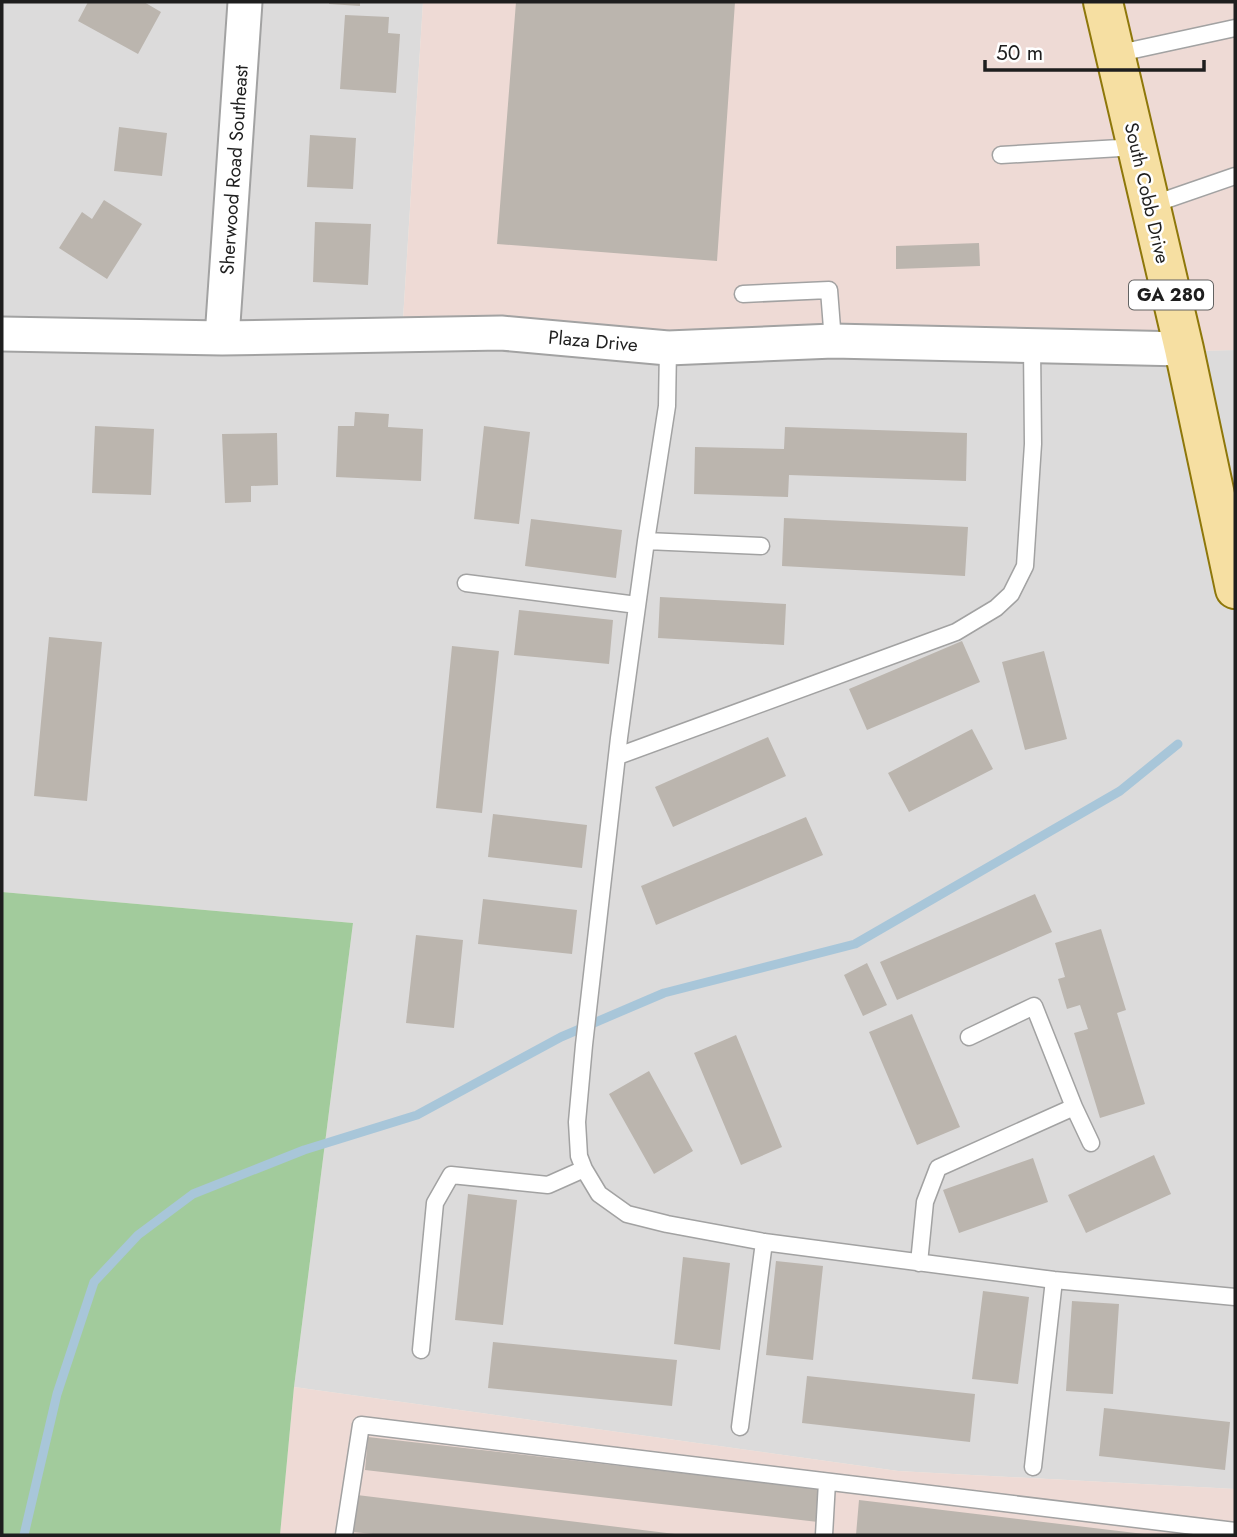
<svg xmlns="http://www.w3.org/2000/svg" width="1237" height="1537" viewBox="0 0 1237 1537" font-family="Jost,sans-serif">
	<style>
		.residential { fill: #dcdbdb }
		.commercial { fill: #eedad5 }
		.forest { fill: #a2cb9c }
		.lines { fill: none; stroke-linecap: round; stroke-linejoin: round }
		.stream { stroke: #a8c6d9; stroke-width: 9 }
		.building { fill: #bbb5ae }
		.lane-casing { stroke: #a2a2a2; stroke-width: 19 }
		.street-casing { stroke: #a2a2a2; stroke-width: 37 }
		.primary-casing { stroke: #8e770a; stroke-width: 42 }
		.lane { stroke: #fff; stroke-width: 16 }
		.street { stroke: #fff; stroke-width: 33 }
		.primary { stroke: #f6dfa2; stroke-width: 38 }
		.labels { text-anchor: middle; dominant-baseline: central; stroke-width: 5; stroke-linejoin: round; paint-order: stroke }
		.shield { fill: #fff; stroke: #626262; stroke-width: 2 }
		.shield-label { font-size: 18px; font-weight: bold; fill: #1e1e1e }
		.street-label { font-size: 19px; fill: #1e1e1e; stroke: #fff }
	</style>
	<rect width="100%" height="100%" fill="#eeece4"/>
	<path class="residential" d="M2 2H423L402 335 1158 352 1235 350V1489L898 1471 294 1387 353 923 2 892Z"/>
	<path class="commercial" d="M423 2H1235V350L1158 352 402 336Z
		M294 1387 898 1471 1235 1489V1535H280Z"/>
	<path class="forest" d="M2 892 353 923 294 1387 280 1535H2Z"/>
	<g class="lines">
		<path class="stream" d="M24 1535 57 1394 94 1282 138 1235 193 1194 304 1150 417 1115 561 1037 664 993 855 944 1120 791 1178 744"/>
	</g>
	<path class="building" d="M88 2H144L161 12 138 54 78 21Z
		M329 2H360V6L329 4Z
		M516 2H735L717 261 497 244Z
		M345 15 389 17 388 33 400 34 396 93 340 89Z
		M119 127 167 133 162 176 114 171Z
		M310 135 356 138 353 189 307 187Z
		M104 200 142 224 107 279 59 248 82 212 92 219Z
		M315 222 371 224 368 285 313 282Z
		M979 243 980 266 896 269V246Z
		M355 412 389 414 388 427 423 429 421 481 336 477 338 426H354Z
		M95 426 154 429 151 495 92 493Z
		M484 426 530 432 519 524 474 519Z
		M785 427 967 433 966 481 789 475 788 497 694 494 695 447 784 449Z
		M277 433 278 485 251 486V502L225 503 222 434Z
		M784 518 968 527 965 576 782 566Z
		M531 519 622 530 616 578 525 566Z
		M660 597 786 604 784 645 658 638Z
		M519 610 613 620 609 664 514 655Z
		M49 637 102 642 87 801 34 796Z
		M962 641 980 682 867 730 849 689Z
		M452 646 499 651 482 813 436 808Z
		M1044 651 1067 739 1025 750 1002 662Z
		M972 729 993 769 909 812 888 773Z
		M768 737 786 776 673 827 655 787Z
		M493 814 587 825 582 868 488 857Z
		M806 817 823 855 656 925 641 886Z
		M1035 894 1052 932 897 1000 880 962Z
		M483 899 577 910 572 954 478 944Z
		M1101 929 1126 1010 1117 1013 1145 1104 1100 1118 1074 1033 1088 1029 1080 1005 1067 1009 1058 979 1065 977 1055 943Z
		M416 935 463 940 454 1028 406 1023Z
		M867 963 887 1005 863 1016 844 975Z
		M912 1014 960 1127 917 1145 869 1032Z
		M736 1035 782 1147 741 1165 694 1053Z
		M649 1071 693 1151 654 1174 609 1094Z
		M1154 1155 1171 1194 1086 1233 1068 1195Z
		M1033 1158 1048 1202 959 1233 943 1190Z
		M468 1194 517 1200 503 1325 455 1320Z
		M683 1257 730 1263 720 1350 674 1344Z
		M776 1261 823 1266 813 1360 766 1355Z
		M983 1291 1029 1297 1018 1384 972 1379Z
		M1072 1301 1119 1304 1113 1394 1066 1391Z
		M493 1342 677 1360 672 1406 488 1388Z
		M807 1376 975 1394 970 1442 802 1423Z
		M1104 1408 1230 1422 1225 1470 1099 1456Z
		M368 1437 821 1489 818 1522 365 1470Z
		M357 1495 675 1534V1535H383L353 1532Z
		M859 1500 1144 1534 1143 1535H856Z"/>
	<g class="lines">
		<g class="lane-casing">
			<path id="lane" d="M1115 54 1235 28
				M1001 155 1137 147
				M1151 205 1235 176
				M743 294 829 290 833 341
				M668 348 667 406 646 541 619 738 584 1045 577 1122 579 1156 584 1169 599 1194 627 1214 667 1224 764 1242 1054 1280 1235 1297
				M646 541 761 546
				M466 583 637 605
				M618 756 956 632 996 608 1011 594 1025 566 1033 444 1032 346
				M1074 1107 1091 1143
				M919 1263 925 1202 938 1168 1074 1107 1034 1006 969 1037
				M421 1350 435 1203 451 1175 548 1185 584 1169
				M740 1427 764 1242
				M1033 1467 1054 1280
				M344 1535 361 1425 1235 1531
				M824 1535 827 1482"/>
		</g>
		<g class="street-casing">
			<path id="street" d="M2 334 222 338 501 333 668 348 833 341 1184 349
				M222 338 245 2"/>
		</g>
		<g class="primary-casing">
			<path id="primary" d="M1103 2 1184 349 1235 589"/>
		</g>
		<use href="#lane" class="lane"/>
		<use href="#street" class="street"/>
		<use href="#primary" class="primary"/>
	</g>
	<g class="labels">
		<rect class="shield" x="1129" y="280.5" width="84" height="29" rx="5"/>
		<g class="shield-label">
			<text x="1171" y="295">GA 280</text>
		</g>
		<g class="street-label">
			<text transform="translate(234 170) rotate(-86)">Sherwood Road Southeast</text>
			<text transform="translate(1147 193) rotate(77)">South Cobb Drive</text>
			<text transform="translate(593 341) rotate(5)">Plaza Drive</text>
		</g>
	</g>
	<rect width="1237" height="1537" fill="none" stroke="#1e1e1e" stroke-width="7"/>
	<path d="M985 60v10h219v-10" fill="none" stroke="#1e1e1e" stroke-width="3.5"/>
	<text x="996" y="60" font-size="21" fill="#1e1e1e" stroke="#ffffff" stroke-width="5" paint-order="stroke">50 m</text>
</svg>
